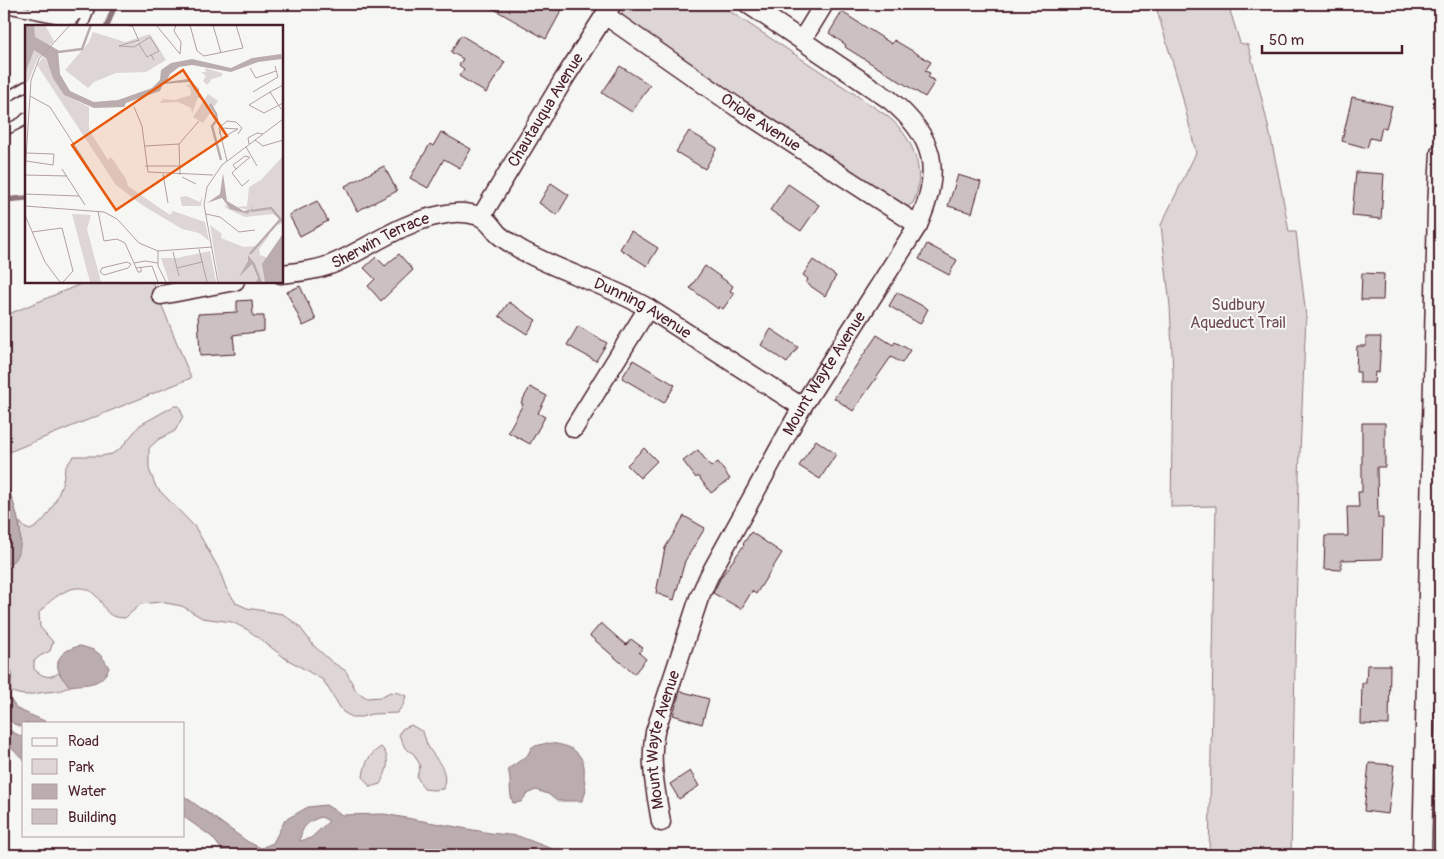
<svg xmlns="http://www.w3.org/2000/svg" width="1444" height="859" viewBox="0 0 1444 859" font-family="Pangolin,sans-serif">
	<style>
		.green { fill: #ddd6d5; stroke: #947a80 }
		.water { fill: #bbadae; stroke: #8e747a; fill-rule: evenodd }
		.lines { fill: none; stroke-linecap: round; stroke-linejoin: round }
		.stream { stroke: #8e747a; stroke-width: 5.5 }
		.building { fill: #ccc1c0; stroke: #4a1f2b }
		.service-casing { stroke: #4a1f2b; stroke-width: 12 }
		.minor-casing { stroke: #4a1f2b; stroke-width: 21 }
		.service { stroke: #f6f6f2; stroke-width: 9 }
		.minor { stroke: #f6f6f2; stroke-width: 18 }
		.labels { text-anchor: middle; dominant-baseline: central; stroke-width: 4; stroke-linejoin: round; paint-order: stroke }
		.street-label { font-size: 16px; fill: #4a1f2b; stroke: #f6f6f2 }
		.park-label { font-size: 16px; fill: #6f4d56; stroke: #f6f6f2 }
		.inset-river { fill: none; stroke: #bbadae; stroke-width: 2.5 }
		.inset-road { fill: none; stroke: #b1a0a2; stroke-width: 1 }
		.view { fill: #e8590c; fill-opacity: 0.15; stroke: #e8590c; stroke-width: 2.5 }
		.inset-edge { fill: none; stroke: #4a1f2b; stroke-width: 2.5 }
	</style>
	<rect width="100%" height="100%" fill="#f6f6f2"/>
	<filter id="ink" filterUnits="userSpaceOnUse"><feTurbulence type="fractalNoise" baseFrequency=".02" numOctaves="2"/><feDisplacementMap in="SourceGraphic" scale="10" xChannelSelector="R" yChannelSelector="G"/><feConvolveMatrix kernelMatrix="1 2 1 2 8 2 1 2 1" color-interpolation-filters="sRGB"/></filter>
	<g filter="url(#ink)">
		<path class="green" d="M623 4H719L886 115C912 135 928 172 913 203L907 207H900L624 21 622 14Z
			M1155 4H1228L1240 43 1248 45C1265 107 1278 169 1289 232H1296L1306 316 1299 476 1291 855H1209L1216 506 1171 507 1173 374 1170 306 1161 225 1196 153 1180 87Z
			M88 281H152L191 378 4 454V316Z
			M174 406H179L183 416 175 431 159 439 149 448V469L156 487 195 527 219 569 226 588 236 603 247 608 283 614 299 626 314 646 332 662 346 671 356 691 367 698 381 697 390 692 399 693 406 696 403 705 397 713 372 714 361 717H352L343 712 323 680 285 658 248 630 232 622 202 618 182 606 160 602 141 604 125 618C105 617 108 611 98 598 80 575 53 596 39 613L40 627 53 642 50 651 40 656 34 661V669C43 677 48 679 59 673L70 686C59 692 58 691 46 692 28 694 28 698 9 691L12 674 4 648V566C23 556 19 541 20 522L25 528 30 530C47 523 58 498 63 481 64 477 64 473 65 469 67 464 71 460 74 456H100L112 454 121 448 140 425Z
			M411 725 423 732C425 737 426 743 429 748 438 763 449 769 443 789L433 790 424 789 417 777 420 765 414 754 405 748 399 735 402 729Z
			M381 747C392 758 387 772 380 784L370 787 363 777C365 763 368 755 381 747Z"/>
		<path class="water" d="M4 478C12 497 30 542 14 560 12 563 7 564 4 566V539L7 534V523L4 512Z
			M80 646C97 650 101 653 109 668 100 687 88 683 70 686 50 669 55 651 80 646Z
			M4 648 12 674 10 699 17 709 49 723H24V728L14 724 4 715Z
			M9 730 24 738V760L8 745 4 732Z
			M547 743C562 744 577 747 583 762 585 767 584 773 584 778 586 788 587 792 582 801H558L548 794 536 790 527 794 521 802 513 803C508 791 512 781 508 769L527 756 532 747Z
			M184 796 248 842 261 848 273 843 285 820 308 807 326 805 342 815 384 814 490 833 518 836 568 855H221L222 850 212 837 184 817ZM321 817 329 821 311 838 300 841C301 826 309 821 321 817Z"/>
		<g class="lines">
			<path class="stream" d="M107 26 115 4
				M4 200 26 198"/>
		</g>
		<path class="building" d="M485 4H565L546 39Z
			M842 12 892 44 894 40 931 62 925 71 930 73 928 77 935 81 925 97 845 47 846 45 829 33Z
			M461 35 505 62 486 93 459 76 464 69 459 65 463 59 451 52Z
			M620 66 650 85 632 112 602 93Z
			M1352 97 1392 106 1386 128 1382 127 1379 140 1370 138 1367 148 1342 141Z
			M689 131 717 148 705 169 676 152Z
			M441 132 471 149 460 168 444 159 428 188 410 178 430 144 433 146Z
			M384 166 397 191 357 211 345 186Z
			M1356 172 1384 174 1381 219 1352 216Z
			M958 175 981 182 972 213 948 206Z
			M551 183 569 195 557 215 539 203Z
			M788 184 819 205 801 231 770 210Z
			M317 201 328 221 300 236 289 215Z
			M631 231 658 248 647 266 620 249Z
			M927 244 957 260 949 275 919 259Z
			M399 254 413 270 381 301 368 286 375 279 364 268 376 257 385 266Z
			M813 260 836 276 825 296 806 283 808 279 803 275Z
			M705 266 733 286 730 291 734 293 723 309 719 306 718 309 690 288Z
			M1362 273 1384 274 1383 300H1361Z
			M300 286 316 320 303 326 287 292Z
			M897 292 928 309 920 324 889 306Z
			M252 300 253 316H264V331L233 335 235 354 200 356 198 314 237 312V301Z
			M509 302 536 320 527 334 499 316Z
			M578 326 607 343 596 361 567 345Z
			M771 329 798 347 787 363 761 345Z
			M877 335 893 345 895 342 910 350 902 363 891 357 853 411 834 398Z
			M1366 337H1381L1379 373 1375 372 1374 383H1360V372H1356L1357 346H1366Z
			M633 360 675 385 664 403 622 378Z
			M530 387 547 396 538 413 545 417 530 444 508 432 523 404 521 403Z
			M1362 423H1385V467H1377L1378 518H1383L1382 559 1341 560V570L1324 569 1325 536H1348L1347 507H1359L1358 492H1362Z
			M816 440 836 454 820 479 799 466Z
			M644 448 657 461 640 478 627 465Z
			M698 450 711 467 718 462 730 479 711 493 698 476 696 478 683 461Z
			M684 516 705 528 685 561 674 600 656 593 665 548Z
			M751 532 782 553 756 594 752 591 741 609 713 593 721 577 744 545 743 544Z
			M601 623 626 645 631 639 643 648 639 653 646 659 634 674 590 636Z
			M1367 665H1390L1389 725 1361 724 1362 683H1366Z
			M680 691 709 699 702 724 673 715Z
			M1369 763 1394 765 1388 814 1364 811Z
			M690 771 699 786 679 799 670 784Z"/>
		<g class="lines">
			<g class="service-casing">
				<path id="service" d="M33 4 87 16
					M4 7 67 20H72L77 14
					M83 26 91 4
					M4 99 26 86
					M4 131 22 122 26 118"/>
			</g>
			<g class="minor-casing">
				<g id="minor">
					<path id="s1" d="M605 15 738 108 918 225"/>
					<path d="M802 40 824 4"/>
					<path id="s2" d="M481 217 564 79 612 4"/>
					<path id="s3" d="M281 274C300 272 320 270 337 262 371 246 403 222 441 215 453 212 467 212 479 216 487 219 492 227 498 234 506 241 515 246 523 251 564 273 608 285 648 308L802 407"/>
					<path d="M161 295 235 281"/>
					<path d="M574 428 648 308"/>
					<path id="s4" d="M661 822C656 792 649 762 655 732L699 598 709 576 802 407 918 225C942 171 936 138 890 100L748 4"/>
					<path d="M1422 855 1437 207 1440 153"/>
				</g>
			</g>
			<use href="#service" class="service"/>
			<use href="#minor" class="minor"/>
		</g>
	</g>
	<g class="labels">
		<g class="street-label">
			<text stroke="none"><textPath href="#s2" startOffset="125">Chautauqua Avenue</textPath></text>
			<text stroke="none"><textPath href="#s1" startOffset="189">Oriole Avenue</textPath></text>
			<text stroke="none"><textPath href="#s3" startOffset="106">Sherwin Terrace</textPath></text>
			<text stroke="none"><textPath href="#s3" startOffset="400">Dunning Avenue</textPath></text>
			<text stroke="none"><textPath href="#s4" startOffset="489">Mount Wayte Avenue</textPath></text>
			<text stroke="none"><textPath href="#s4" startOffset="84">Mount Wayte Avenue</textPath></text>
		</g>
		<g class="park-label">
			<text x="1238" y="305">Sudbury<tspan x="1238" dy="18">Aqueduct Trail</tspan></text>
		</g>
	</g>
	<g transform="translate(25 25)">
		<rect width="258" height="258" fill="#f6f6f2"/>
		<path d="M0 0H20L29 16 12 35 3 57H0ZM68 7 100 17 125 9 141 35 121 47 91 48 69 57 63 63 40 45 64 17ZM19 31 39 70 64 82V105L83 135 86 132 101 154 103 161 145 190 148 186 180 197 184 216 174 208 157 204 117 180 91 160 12 40ZM180 43 197 48V51L187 54 182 60 178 56 181 51 176 47H181ZM164 59 173 64V72L167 89 166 83 153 77 135 78 138 74 150 75 166 70 165 62H161ZM183 69 193 76 178 98 168 92ZM257 132V199L253 200V193L248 189 220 192 201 183 199 180 223 189 226 186 228 180 224 185 211 182 222 181 224 162 236 155ZM161 171 175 177 177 171 176 181H157L155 172ZM47 189 66 190 62 204 76 257H65ZM185 200 197 209 196 213 219 222 232 221 244 206V211L234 224 235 230 241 232 240 257H194ZM185 226 191 257H144L136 233H152Z" fill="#ddd6d5"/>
		<path d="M0 0H9L10 12 33 25 35 49 45 66 69 77 93 75 127 63 135 55 136 45 146 38 167 34 206 43 227 33 256 29 257 34 233 37 206 47 167 40 154 42 145 49 141 57 163 54 174 64V70L181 77 173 72V64L164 57 138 59 135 66 101 78 99 82 69 83 39 70 28 53 21 33 9 25 0 49ZM198 148 202 176 219 186 226 184 228 178 227 184 223 189 205 184 197 173 182 178 195 169ZM257 210V257H240L237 239ZM223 230 230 239 237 257H231L233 253 227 239 214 252 223 236Z" fill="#bbadae"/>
		<path class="inset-river" d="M33 27 57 24 66 0M185 79 191 89 192 95 187 101 196 135M226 186 246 183 258 197M225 229 255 195"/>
		<path class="inset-road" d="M91 0 108 1M107 0 114 16M131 0 155 29 156 17 149 6 151 0M165 0 172 26 179 31 218 23 211 0M188 0 196 28M114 15 94 21 109 22 125 12 134 26 126 30M114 19 122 32 126 30 129 35M225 43 231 53 251 46M228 67 253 52 250 41M245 67 224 80 239 88 258 78M5 71 25 82 85 176M109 82 117 101 123 147 188 150M256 84 245 67 258 60M194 109 197 103 213 104 195 114M230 115 238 121 258 115M154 119 174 96M154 119 155 150M224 119 223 113 232 108 238 109M120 121 154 119M221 122 232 141M1 136 28 140 29 129 1 128M202 136 194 103 202 96 211 97 217 103 213 109M120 141H155M37 144 60 180M211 144 225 132M0 149 6 55 14 34 45 0M138 149 143 178M0 150 42 151M157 152 171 159M224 155 217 161 207 148 211 144 208 140 220 131 224 132M0 169 54 171M0 181 79 187 92 194 114 218 133 226 187 222M73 186 79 216 92 214 100 218 113 247H116V242M181 189 195 192 214 207 230 205M0 190 20 237 35 257M7 207 37 203 48 246 38 257M174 224 182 257M133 226V241L141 257M148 227 154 251M102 237 106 239 103 243 79 250 75 247 77 243ZM109 238 120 236 133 238M111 243 127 241 133 257M152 243 177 237M193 257 179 180 182 162 197 140 258 94"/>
		<path class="view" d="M158 45 202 111 91 185 47 120Z"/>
		<rect width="258" height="258" class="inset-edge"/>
	</g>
	<rect width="1444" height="859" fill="none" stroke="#f6f6f2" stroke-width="20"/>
	<rect x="10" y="10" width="1424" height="839" fill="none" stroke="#4a1f2b" stroke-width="2" filter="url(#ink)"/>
	<rect x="22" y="722" width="162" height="115" fill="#f6f6f2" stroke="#b1a0a2"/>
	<rect x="32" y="738" width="25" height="8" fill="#f6f6f2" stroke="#b1a0a2"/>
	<text x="68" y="746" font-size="15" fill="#4a1f2b">Road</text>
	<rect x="32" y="759" width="25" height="15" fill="#ddd6d5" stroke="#b1a0a2"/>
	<text x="68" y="772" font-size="15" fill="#4a1f2b">Park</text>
	<rect x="32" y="784" width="25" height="15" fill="#bbadae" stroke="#b1a0a2"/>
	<text x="68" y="796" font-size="15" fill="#4a1f2b">Water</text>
	<rect x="32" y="809" width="25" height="15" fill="#ccc1c0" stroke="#b1a0a2"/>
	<text x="68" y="822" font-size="15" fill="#4a1f2b">Building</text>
	<path d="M1262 45v8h140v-8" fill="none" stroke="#4a1f2b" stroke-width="2.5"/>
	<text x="1269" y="45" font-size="15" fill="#4a1f2b" stroke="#f6f6f2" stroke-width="4" paint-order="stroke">50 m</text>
</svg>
